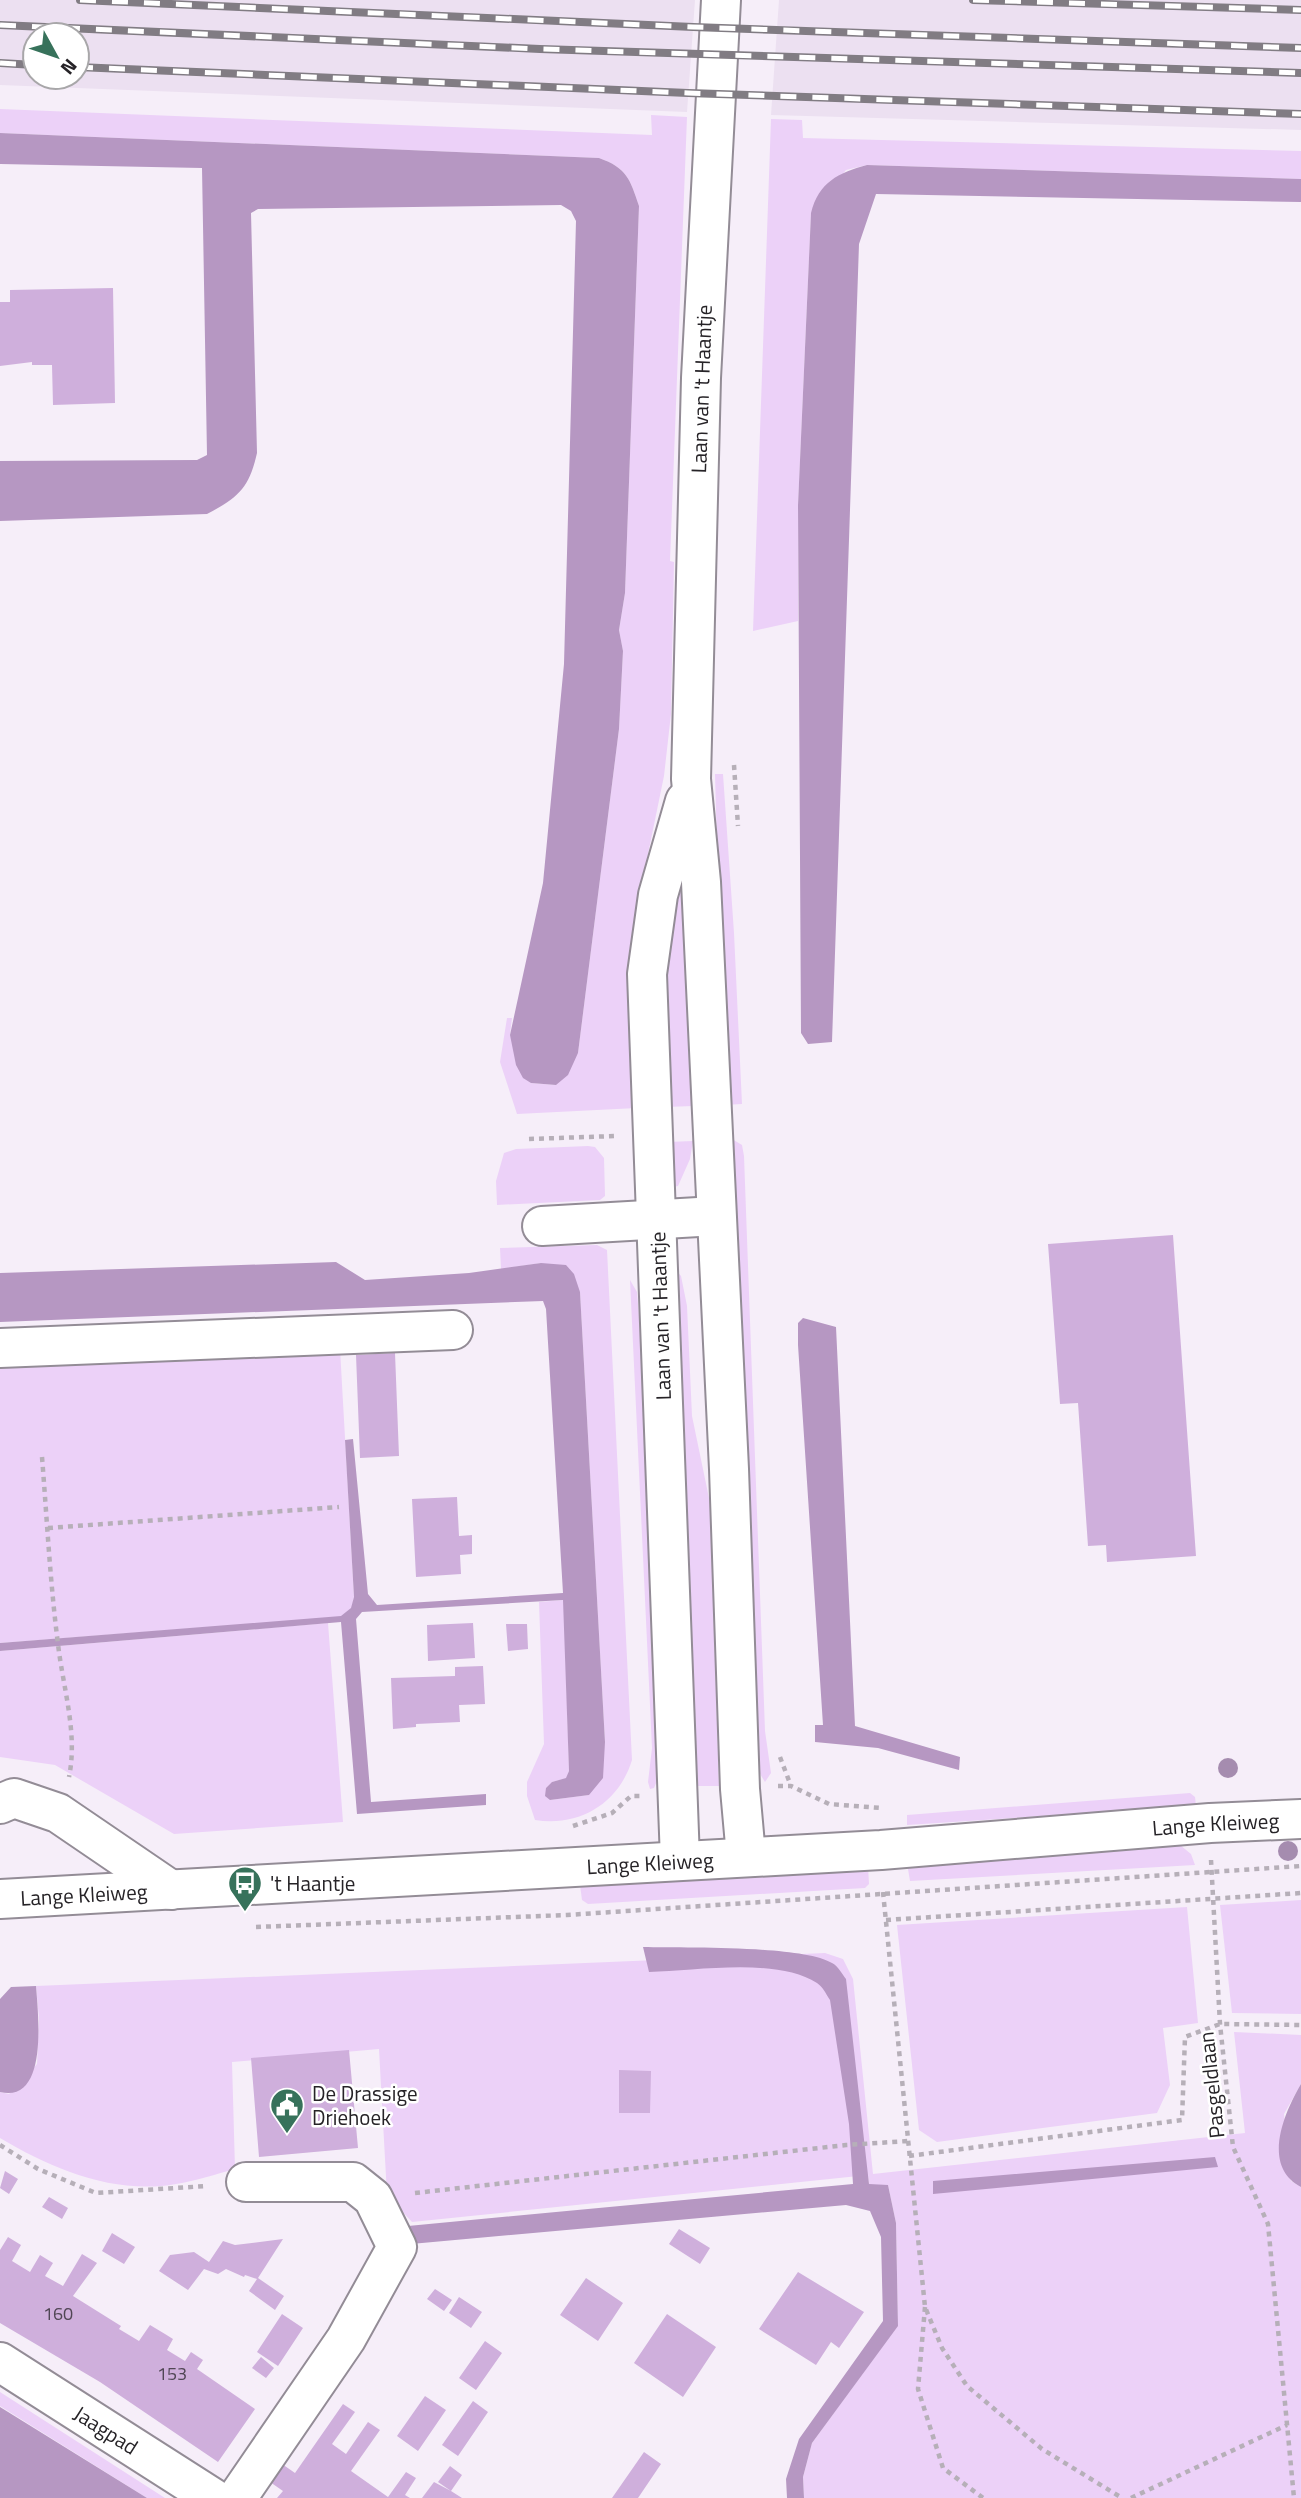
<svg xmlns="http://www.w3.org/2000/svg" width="1301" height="2498" viewBox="0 0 1301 2498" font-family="'Titillium Web',sans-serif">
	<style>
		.built { fill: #ece0f1; fill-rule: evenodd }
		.green { fill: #ecd1f8 }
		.water { fill: #b697c2 }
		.building { fill: #cfafdc }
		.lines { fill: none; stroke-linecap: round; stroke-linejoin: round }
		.minor-casing { stroke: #938c96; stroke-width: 42 }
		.path { stroke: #b6afb8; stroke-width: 4.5; stroke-dasharray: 5 5; stroke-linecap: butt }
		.minor { stroke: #fff; stroke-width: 38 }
		.rail-casing { stroke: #817c83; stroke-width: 8 }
		.rail { stroke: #fff; stroke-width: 5; stroke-dasharray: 16; stroke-linecap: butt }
		.tree { fill: #a58caf }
		.labels { text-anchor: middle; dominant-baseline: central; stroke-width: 5; stroke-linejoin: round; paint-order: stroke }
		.number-label { font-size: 18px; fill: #504654 }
		.street-label { font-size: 21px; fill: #262327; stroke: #fff }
		.poi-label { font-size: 21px; fill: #262327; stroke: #fff; text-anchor: start }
	</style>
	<rect width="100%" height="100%" fill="#f6eef9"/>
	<path class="built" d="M0 0H695L687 112 0 85ZM77 35V77H35V35Z
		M779 0H1301V130L771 115Z"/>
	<path class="green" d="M0 109 652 135 651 115 687 117 670 561 674 562 671 714 664 776 642 883 637 1108 517 1114 500 1062 507 1018H512L510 1035 531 1083 556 1085 578 1053 619 729 623 651 619 630 625 593 639 206C630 179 627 168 599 158L0 133Z
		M771 119 802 120 803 138 1301 151V179L867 165 846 170 811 213 798 505V621L753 631Z
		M715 774H723L734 933 742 1104 724 1105Z
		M686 817 693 1106 666 1107 662 986Z
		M732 1139 742 1145 744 1156 765 1731 771 1773 765 1782 757 1769Z
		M693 1141 690 1159 678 1186 673 1187 668 1142Z
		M588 1146 595 1147 604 1158 605 1196 600 1200 497 1205 496 1181 504 1153 516 1149Z
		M597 1245 607 1250 632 1760C619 1803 580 1827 535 1820L527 1796V1782L544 1744 539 1602 564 1600 569 1771 567 1778 552 1782 550 1800 589 1795 605 1742 580 1292 541 1263 501 1269 500 1248Z
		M674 1268 681 1276 687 1306 692 1416 710 1503 719 1786H694Z
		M630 1280 637 1292 644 1373 659 1776 654 1788 650 1789 648 1782 652 1748Z
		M340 1349 354 1597 352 1608 341 1617 0 1643V1358Z
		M328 1623 343 1822 174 1834 55 1765 0 1757V1651Z
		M1190 1793 1195 1797 1196 1806 907 1825V1815Z
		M1180 1845 1191 1854 1195 1865 910 1881 907 1863Z
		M868 1866 869 1884 865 1888 588 1904 582 1900 580 1885Z
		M1301 1900V2014L1232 2013 1220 1905Z
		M1187 1907 1198 2023 1163 2028 1170 2085 1157 2113 937 2142 919 2130 897 1925Z
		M825 1953 843 1959 853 1979 873 2174 1245 2133 1234 2032 1301 2035V2084L1284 2114 1291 2181 1301 2187V2498H804L803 2477 812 2443 898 2325 896 2223 888 2185H869L868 2175 412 2222 387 2195 379 2049 232 2062 235 2169C216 2174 196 2181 176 2184 114 2195 52 2169 0 2138V2092L9 2094 37 2064 39 2019 36 1986Z
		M0 2392 165 2498H147L0 2406Z"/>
	<path class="water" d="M0 133 599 158C627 168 630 179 639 206L625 593 619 630 623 651 619 729 578 1053 568 1075 556 1085 531 1083 523 1078 516 1065 510 1035 543 883 564 664 576 221 571 211 561 205 258 209 251 213 257 453C249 488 239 497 207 514L0 521V461L197 460 207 455 202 168 0 164Z
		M867 165 1301 179V202L876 194 859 244 832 1042 808 1044 801 1033 798 505 811 213C819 182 838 173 867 165Z
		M336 1262 365 1280 469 1273 541 1263 566 1265 574 1274 580 1292 605 1742 603 1778 589 1795 550 1800 545 1796 546 1788 552 1782 566 1778 569 1771 563 1600 362 1612 356 1619 371 1802 486 1794V1805L357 1814 341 1622 0 1651V1643L341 1616 351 1608 354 1597 345 1440 353 1439 368 1594 377 1605 563 1593 546 1309 543 1301 0 1322V1273Z
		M803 1318 836 1327 855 1726 960 1757 959 1770 878 1748 815 1742V1725H823L798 1345V1323Z
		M643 1947C683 1948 802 1945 832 1963 838 1966 842 1974 846 1979L869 2184 888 2185 896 2223 898 2326 812 2443 803 2477 804 2498H787L786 2479 799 2439 883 2321 881 2237 870 2211 846 2205 411 2244 408 2226 853 2184 849 2124 830 2000C826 1994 823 1987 817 1983 776 1957 696 1971 649 1972Z
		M36 1986C38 2013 49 2104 0 2092V1999L11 1987Z
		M1301 2084V2187C1261 2166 1284 2113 1301 2084Z
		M1215 2157 1218 2167 933 2194V2181Z
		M0 2407 147 2498H0Z"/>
	<path class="building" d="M113 288 115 403 53 405 52 365H32V362L0 366V302H10V290Z
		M1173 1235 1196 1556 1107 1562 1106 1545 1088 1546 1078 1403 1060 1404 1048 1244Z
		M395 1353 399 1456 360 1458 356 1355Z
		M457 1497 459 1536 472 1535V1554L460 1555 461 1574 416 1577 412 1499Z
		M473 1623 475 1658 428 1661 427 1625Z
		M506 1624H527L528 1649 508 1651Z
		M483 1666 485 1704 459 1705 460 1722 416 1724V1727L393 1729 391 1678 455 1676V1667Z
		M349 2050 358 2148 259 2157 251 2058Z
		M619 2070 651 2071 650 2113H619Z
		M5 2171 18 2179 9 2194 0 2188Z
		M49 2197 68 2208 62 2219 42 2207Z
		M679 2229 710 2248 700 2264 669 2244Z
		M112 2233 135 2247 124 2264 102 2251Z
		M8 2237 21 2245 12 2261 30 2272 40 2255 53 2263 45 2276 63 2286 82 2254 97 2263 73 2296 121 2326 119 2329 139 2341 150 2325 165 2334 173 2339 167 2350 185 2361 191 2352 203 2360 197 2369 255 2409 218 2462 100 2382 0 2323V2250Z
		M283 2239 258 2278 284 2296 275 2310 249 2291 257 2279 245 2275 244 2277 226 2269 218 2274 204 2269 188 2290 159 2271 170 2255 194 2252 209 2262 223 2241 235 2245Z
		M798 2272 864 2312 839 2348 831 2342 816 2365 759 2329Z
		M586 2278 623 2303 598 2341 560 2315Z
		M435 2289 452 2300 444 2311 427 2299Z
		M459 2297 482 2312 471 2328 449 2313Z
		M282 2314 303 2328 278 2366 257 2352Z
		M667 2314 716 2347 683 2397 634 2363Z
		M485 2341 502 2353 476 2390 459 2378Z
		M261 2357 274 2368 266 2378 252 2368Z
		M425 2396 446 2410 418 2451 397 2436Z
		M473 2401 488 2412 458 2456 442 2445Z
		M343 2404 355 2412 332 2444 346 2454 368 2422 380 2430 351 2471 388 2497 406 2472 416 2478 405 2495 410 2498H277L283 2491 270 2482 282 2464 295 2473Z
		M644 2452 661 2464 638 2498H612Z
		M450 2466 462 2475 451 2491 438 2482Z
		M434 2482 451 2491 462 2498H422Z"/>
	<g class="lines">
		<g class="minor-casing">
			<g id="minor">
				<path d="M721 0 701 378 691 779 701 882 729 1469 740 1789 746 1856"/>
				<path d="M542 1226 716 1216"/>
				<path d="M0 1348 453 1330"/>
				<path d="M0 1804 14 1798 58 1813 171 1890"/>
				<path d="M680 1860 647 974 658 895 685 801"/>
				<path id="s1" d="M0 1899 881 1850 1210 1823 1301 1819"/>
				<path id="s2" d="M0 2362 213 2498"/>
				<path d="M237 2498 346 2339 397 2247 373 2198 353 2182H246"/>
			</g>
		</g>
		<path class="path" d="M734 765 738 826
			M529 1139 615 1136
			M42 1457C47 1519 50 1582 58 1644 63 1688 78 1733 69 1777
			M48 1528 339 1507
			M780 1757 791 1786
			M778 1786H791L829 1804 881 1808
			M573 1826 612 1813 631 1796H640
			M1211 1860 1220 2024 1233 2147 1268 2224 1294 2498
			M883 1892 925 2307 942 2348 967 2386 1042 2449 1122 2498
			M886 1920 1301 1893
			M256 1927 567 1915 1301 1866
			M0 2145 38 2169 96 2193 207 2186
			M909 2156 1182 2120 1185 2037 1220 2024 1301 2025
			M415 2193 846 2145 908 2141
			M925 2307 918 2389 943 2468 983 2498
			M1131 2498 1287 2425"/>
		<use href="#minor" class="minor"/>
		<g class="rail-casing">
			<path id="rail" d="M80 0 693 27 1301 48
				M973 0 1301 10
				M0 25 540 49 1301 73
				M0 63 35 65
				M77 67 688 93 1301 114"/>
		</g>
		<use href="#rail" class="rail"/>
	</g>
	<g class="tree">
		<circle cx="1228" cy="1768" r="10"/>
		<circle cx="1288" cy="1851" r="10"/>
	</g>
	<defs>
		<g id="bus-pin" transform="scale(1.75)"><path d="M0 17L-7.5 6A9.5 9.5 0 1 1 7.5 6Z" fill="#37725b" stroke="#fff"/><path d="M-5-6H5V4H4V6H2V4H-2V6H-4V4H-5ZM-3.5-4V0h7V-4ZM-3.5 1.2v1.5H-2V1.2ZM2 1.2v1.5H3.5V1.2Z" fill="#fff"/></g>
		<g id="civic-pin" transform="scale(1.75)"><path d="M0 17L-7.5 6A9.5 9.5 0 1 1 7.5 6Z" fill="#37725b" stroke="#fff"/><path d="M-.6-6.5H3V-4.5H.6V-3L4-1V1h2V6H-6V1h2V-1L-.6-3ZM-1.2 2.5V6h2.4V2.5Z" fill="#fff"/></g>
	</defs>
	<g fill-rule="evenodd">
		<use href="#bus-pin" x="245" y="1883"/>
		<use href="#civic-pin" x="287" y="2105"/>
	</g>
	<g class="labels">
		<g class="number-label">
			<text x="58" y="2313">160</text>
			<text x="172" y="2373">153</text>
		</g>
		<g class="street-label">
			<text transform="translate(701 389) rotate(-88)">Laan van 't Haantje</text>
			<text transform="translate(660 1316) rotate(-92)">Laan van 't Haantje</text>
			<text stroke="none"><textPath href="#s1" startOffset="1218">Lange Kleiweg</textPath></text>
			<text stroke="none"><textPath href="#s1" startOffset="651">Lange Kleiweg</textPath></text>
			<text stroke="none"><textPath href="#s1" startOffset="84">Lange Kleiweg</textPath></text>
			<text transform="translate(1211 2085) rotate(-96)">Pasgeldlaan</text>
			<text stroke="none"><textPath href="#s2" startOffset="126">Jaagpad</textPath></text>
		</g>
		<g class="poi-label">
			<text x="270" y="1883">'t Haantje</text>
			<text x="312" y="2093">De Drassige<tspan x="312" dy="24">Driehoek</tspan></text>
		</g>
	</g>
	<g transform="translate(56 56) rotate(130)"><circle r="33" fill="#ffffff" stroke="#a8a7a9" stroke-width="2"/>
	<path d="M0-5L12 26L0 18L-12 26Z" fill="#37725b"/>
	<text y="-10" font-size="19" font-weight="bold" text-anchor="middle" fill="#262327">N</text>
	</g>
</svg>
